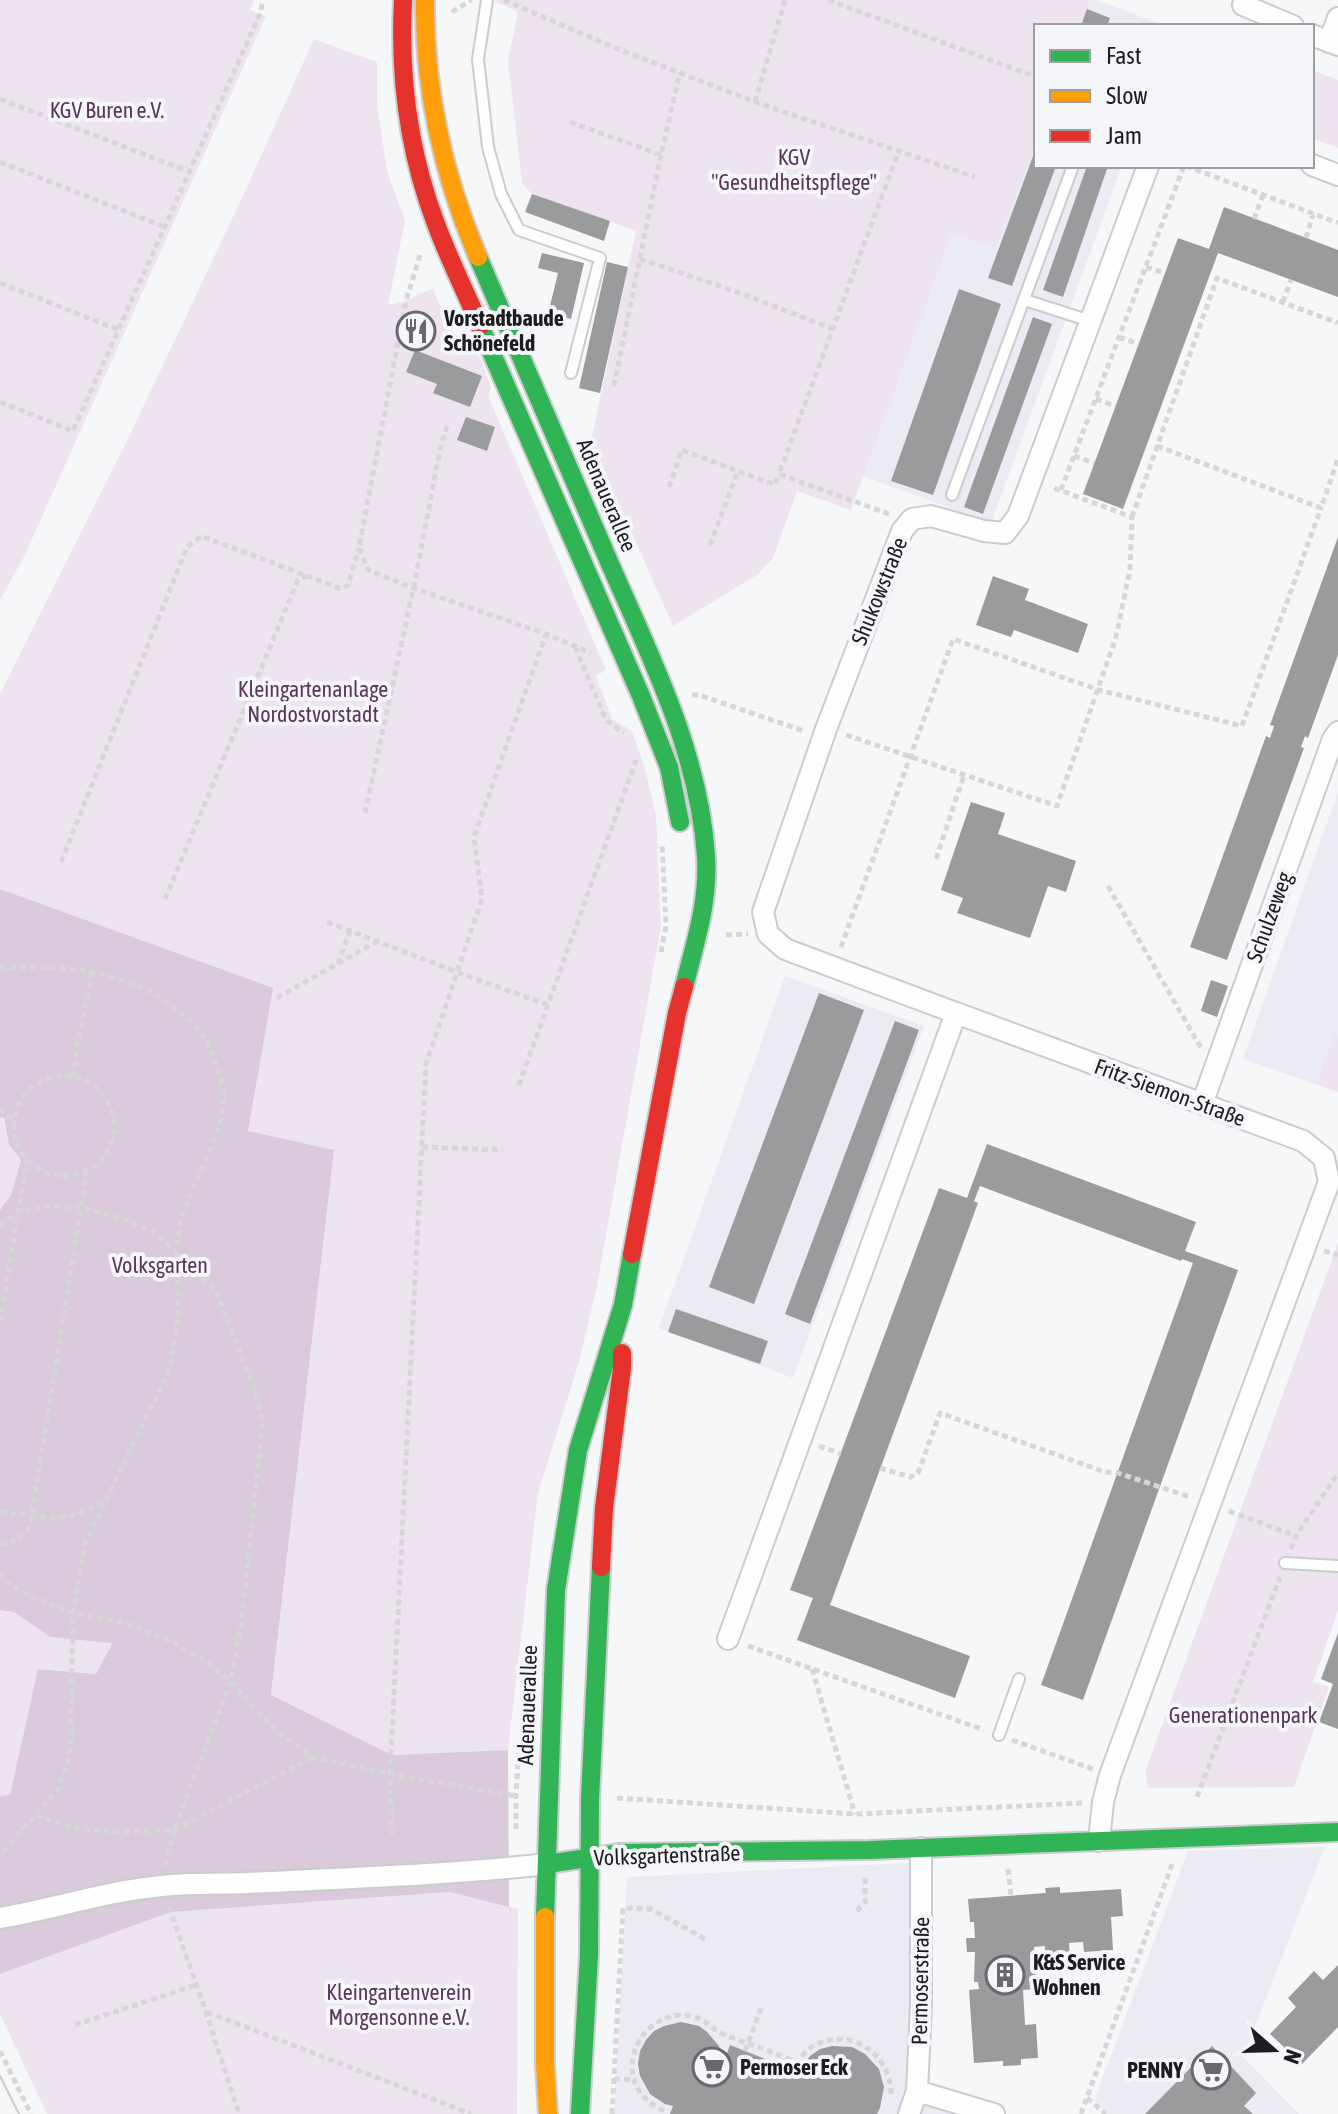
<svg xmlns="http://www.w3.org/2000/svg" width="1338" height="2114" viewBox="0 0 1338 2114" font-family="'Asap Condensed',sans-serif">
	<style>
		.built { fill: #ebebf3 }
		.green { fill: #eee4ef }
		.forest { fill: #dacadb }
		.building { fill: #9a9b9c }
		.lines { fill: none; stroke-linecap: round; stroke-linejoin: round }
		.lane-casing { stroke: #cbcccd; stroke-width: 14 }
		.street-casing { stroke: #cbcccd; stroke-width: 24 }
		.fast-casing { stroke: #cbcccd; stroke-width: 22 }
		.slow-casing { stroke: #cbcccd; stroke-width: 22 }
		.jam-casing { stroke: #cbcccd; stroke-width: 22 }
		.path { stroke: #d7d7d8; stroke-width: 5; stroke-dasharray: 6 4; stroke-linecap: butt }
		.lane { stroke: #fefefe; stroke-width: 10 }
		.street { stroke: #fefefe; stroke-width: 20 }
		.fast { stroke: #30b455; stroke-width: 18 }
		.slow { stroke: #ff9f0a; stroke-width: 18 }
		.jam { stroke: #e5322d; stroke-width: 18 }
		.tram { stroke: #cccccd; stroke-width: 2 }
		.labels { text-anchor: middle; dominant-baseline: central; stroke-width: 8; stroke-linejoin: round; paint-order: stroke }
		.park-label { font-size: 22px; fill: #5b355b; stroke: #f5f6fa }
		.poi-label { font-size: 22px; font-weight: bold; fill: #1d1d1f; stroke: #f5f6fa; text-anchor: start }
		.street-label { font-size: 22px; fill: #1d1d1f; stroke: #f5f6fa }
	</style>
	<rect width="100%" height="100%" fill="#f6f7f9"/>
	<path class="built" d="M1087 0H1096L1167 26H1077Z
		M1036 138V166H1122L991 523 863 476 952 233Z
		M1338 792V1092L1243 1059Z
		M785 976 924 1026 793 1378 659 1328Z
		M1325 1847 1243 2057 1299 2114H1108L1094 2101 1188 1851Z
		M927 1862 922 2100 964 2114H614L627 1877Z"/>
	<path class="green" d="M0 0H254L250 10 266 16 24 557 0 599Z
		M495 0H1088L1087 9 1081 26H1036V142L995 248 952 233 851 510 797 491 773 558 757 575 673 626 591 441 636 231 532 194 522 183 508 61 518 12 494 1Z
		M314 39 377 62V104L387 171 405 221 388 305 406 301 432 288 455 336 480 358 491 387 489 398 606 670 596 676 612 719 632 731 645 769 656 815 661 926 597 1286 579 1362 538 1493 508 1750 392 1755 271 1696 334 1150 248 1132 272 988 0 889V694L128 439 240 202Z
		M1312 70 1338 80V148L1312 138Z
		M1335 1034 1338 1035V1092L1316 1084Z
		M0 1117H3L9 1145 21 1160 11 1195 0 1210Z
		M1338 1243V1611L1313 1682 1329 1687 1294 1787 1148 1788 1145 1772Z
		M0 1610 14 1612 50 1637 112 1642 96 1674 38 1669 10 1796H0Z
		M450 1892 518 1909 517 2114H47L0 2014V1974L170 1912Z"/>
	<path class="forest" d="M0 889 273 988 248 1131 334 1150 271 1695 392 1755 508 1750 509 1907 450 1892 171 1912 0 1974V1796L10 1795 38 1669 96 1674 112 1643 50 1637 14 1612 0 1610V1210L11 1195 21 1160 9 1145 4 1118 0 1117Z"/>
	<path class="building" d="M1087 9 1110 18 1107 26H1081Z
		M1036 148V166H1056L1012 286 988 278Z
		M1087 166H1108L1063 297 1043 290Z
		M532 194 610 221 604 241 525 212Z
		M1224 207 1338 250V297L1218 253 1123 509 1083 494 1178 238 1209 249Z
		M542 253 584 263 571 319 548 314 558 273 538 268Z
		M607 262 628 267 600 393 579 388Z
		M959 289 1001 304 933 495 891 481Z
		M409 313 430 318 423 348 402 344Z
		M1033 317 1052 324 983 514 964 507Z
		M415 350 482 376 470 407 433 393 437 384 406 372Z
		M466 417 495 427 487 451 457 440Z
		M1338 537V655L1308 738 1305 736 1301 747 1304 748 1227 960 1190 947 1266 736 1270 738 1274 726 1270 725Z
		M993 576 1029 589 1025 600 1088 624 1078 653 1014 630 1011 637 976 625Z
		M971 802 1005 813 998 834 1076 861 1066 892 1048 886 1030 938 957 913 963 898 941 890Z
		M1211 980 1228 986 1217 1017 1201 1011Z
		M819 993 864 1010 754 1304 709 1287Z
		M895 1021 919 1030 810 1324 785 1314Z
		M987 1144 1196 1222 1185 1251 1238 1270 1083 1700 1041 1685 1193 1263 1182 1259 1181 1261 980 1186 974 1201 978 1203 830 1605 970 1656 955 1698 797 1640 813 1598 790 1590 939 1188 967 1198Z
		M676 1309 768 1341 760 1364 668 1332Z
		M1338 1633V1729L1319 1722 1333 1684 1321 1679Z
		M1060 1887V1893L1121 1889 1123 1916 1111 1917 1113 1950 1084 1952 1083 1942 1069 1943 1070 1957 1045 1959V1946L1034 1947 1036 1989 1023 1990 1025 2025 1036 2024 1038 2058 1021 2059V2065L1003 2066V2061L974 2063 969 1990 979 1989 978 1982H974L975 1952H967L966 1938H975L974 1922H970L968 1899 1046 1893 1045 1888Z
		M1338 1965V2027L1302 2064 1270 2034 1296 2007 1288 1998 1314 1971 1323 1980Z
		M681 2022 699 2026 707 2032 719 2046 722 2058 725 2059 730 2045 798 2072 810 2056 820 2049 832 2046 852 2047 865 2054 879 2069 884 2087 880 2108 877 2114H670L673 2106 665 2104 650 2094 640 2076 638 2064 640 2051 646 2040 654 2031 664 2026Z
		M1212 2046 1256 2093 1244 2106 1253 2114H1145Z"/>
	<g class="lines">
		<g class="lane-casing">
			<path id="lane" d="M487 0 478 59 488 147 501 194 519 230 600 258 571 373
				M1025 300 1090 321
				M952 495 1073 166
				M1285 1563 1338 1566
				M999 1735 1019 1679"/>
		</g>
		<g class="street-casing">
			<path id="street" d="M1243 5 1293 26
				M1312 35 1338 45
				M1329 42 1338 18
				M1312 165 1338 175
				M956 1013 785 949 768 934 763 912 826 729 902 531 912 519 931 516 984 531 1005 533 1018 516 1148 166
				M1202 1104 1333 739 1338 732
				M728 1639 956 1013 1303 1141 1324 1158 1329 1182 1110 1775 1103 1802 1099 1841
				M0 1918C54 1909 107 1891 162 1886 190 1883 219 1884 247 1883 347 1878 447 1875 547 1864
				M917 2091 994 2114
				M909 2114 917 2091 921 2006V1848"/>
		</g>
		<g class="fast-casing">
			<path id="fast" d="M478 257C522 359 566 461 610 564 651 658 699 752 706 856 709 902 695 943 684 987
				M480 326 641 696 669 767 680 822
				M547 1864 621 1853 869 1850 1338 1832
				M545 1917 556 1590 578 1450 623 1305 632 1254
				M580 2114 589 1955 590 1799 601 1567"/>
		</g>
		<g class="slow-casing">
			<path id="slow" d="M425 0C424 90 443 175 478 257
				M545 1917V2064L548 2114"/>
		</g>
		<g class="jam-casing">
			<path id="jam" d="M403 0C399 76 409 153 436 224 449 259 466 293 480 326
				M632 1254 677 1013 684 987
				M601 1567 604 1508 622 1368V1353"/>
		</g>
		<path class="path" d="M504 0 613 47 755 102 975 177
			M828 0 1036 77
			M452 12 471 0
			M0 99 190 172
			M755 102 785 0
			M570 122 661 155 680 72
			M0 162 165 227
			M1186 166 1338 223
			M1254 219 1263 195
			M1306 238 1313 214
			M420 255 406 301 359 547 368 570 413 588 546 634 591 653
			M640 259 745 295 833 329
			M1146 267 1165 273
			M0 283 119 330
			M1283 302 1291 280
			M1119 337 1139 344
			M614 386 661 155
			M1096 399 1115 406
			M0 402 73 431 260 14 263 0
			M1157 446 1321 508 1338 459
			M1074 456 1094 463
			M669 487 682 450 775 485 779 474
			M1061 490 1184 166
			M889 514 779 474 899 150
			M1132 517 1217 278 1338 323
			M710 545 738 471
			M575 647 606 720 624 733
			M692 695H699L804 731
			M846 735 1057 806 1116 637 1130 569 1132 517 1051 487
			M365 813 416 576 440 449 447 426
			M936 859 964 775
			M61 862 187 547 201 536 342 589 348 585 359 548
			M1108 886 1201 1048
			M165 899 298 580 306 576
			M327 922 457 972 548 1005
			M726 935 748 934
			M841 947 953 639 1099 690 1242 726 1321 508
			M661 952 666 926 662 843
			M338 964 350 931
			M0 967 63 968 92 972 121 980 150 991 188 1019 201 1032 211 1048 223 1087V1112L218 1131 182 1215 176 1251 179 1312 170 1369 85 1543 73 1613 71 1741 67 1766 58 1789 0 1855
			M277 998 376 942
			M14 1126a50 50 0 1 1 100 0a50 50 0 1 1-100 0Z
			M73 1077 77 1047 92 972
			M519 1085 636 760
			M0 1109 14 1120
			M422 1147 503 1150
			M0 1226 19 1211 51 1206 82 1208 127 1220 157 1234 216 1291 254 1387 263 1421 242 1618 231 1681 174 1830 166 1866
			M1324 1251 1338 1255
			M0 1322 27 1160
			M819 1446 841 1454
			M880 1468 910 1477 918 1473 940 1413 1105 1472 1118 1473 1190 1497
			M1229 1511 1296 1536
			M0 1512 52 1518 71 1516 102 1504
			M0 1544C14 1543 22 1537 30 1526L87 1170
			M1291 1549 1296 1536 1338 1473
			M0 1573 4 1581 33 1597 73 1613 122 1622 173 1642 205 1661 231 1681 254 1708 278 1732 313 1757 390 1774 516 1796
			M748 1646 984 1730
			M812 1669 855 1814
			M1012 1740 1093 1769
			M1197 1797 1280 1577
			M617 1798 855 1814 1082 1803
			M36 1816 76 1828 120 1832 174 1830 313 1757
			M516 1829V1796L519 1747
			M392 1835 390 1774 426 1064 482 899 474 837 546 634
			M1008 1869 1011 1896
			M169 1907 206 2012 239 2114
			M857 1911 865 1902V1877
			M207 2012 471 2114
			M75 2025 196 1985
			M0 2051 31 2114
			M745 2051 761 2008
			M614 2079 635 2080
			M1087 2098 1106 2114
			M664 2111C655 2106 646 2101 640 2092 618 2060 645 2015 682 2015 701 2015 707 2025 721 2033 728 2037 737 2039 744 2042 762 2048 779 2055 797 2062 801 2058 805 2051 810 2048 847 2024 891 2052 891 2094
			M612 2114 623 1908 651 1909 705 1939
			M1081 2114 1173 1862"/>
		<use href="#lane" class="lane"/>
		<use href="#street" class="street"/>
		<use href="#fast" class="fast"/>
		<use href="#slow" class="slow"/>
		<use href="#jam" class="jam"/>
		<path class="tram" d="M0 2076 19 2114"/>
	</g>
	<defs>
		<g id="restaurant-ring" transform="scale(2)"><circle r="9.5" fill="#f5f6fa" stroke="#69696b" stroke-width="1.5"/><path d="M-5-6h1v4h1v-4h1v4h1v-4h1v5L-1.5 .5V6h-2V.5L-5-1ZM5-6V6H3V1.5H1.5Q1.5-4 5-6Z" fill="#69696b"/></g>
		<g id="building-ring" transform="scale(2)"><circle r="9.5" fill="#f5f6fa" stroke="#69696b" stroke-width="1.5"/><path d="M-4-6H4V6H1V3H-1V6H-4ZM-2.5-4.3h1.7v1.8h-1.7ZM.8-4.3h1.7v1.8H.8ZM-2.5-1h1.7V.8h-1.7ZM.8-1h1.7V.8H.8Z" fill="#69696b"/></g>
		<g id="supermarket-ring" transform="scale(2)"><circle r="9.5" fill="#f5f6fa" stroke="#69696b" stroke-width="1.5"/><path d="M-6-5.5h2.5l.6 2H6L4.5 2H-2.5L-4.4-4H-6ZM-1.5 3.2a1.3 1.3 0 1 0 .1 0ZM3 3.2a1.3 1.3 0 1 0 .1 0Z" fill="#69696b"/></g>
	</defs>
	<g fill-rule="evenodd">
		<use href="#restaurant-ring" x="416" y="331"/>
		<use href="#building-ring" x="1005" y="1975"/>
		<use href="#supermarket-ring" x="712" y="2067"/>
		<use href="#supermarket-ring" x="1211" y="2070"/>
	</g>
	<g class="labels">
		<g class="park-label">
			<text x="107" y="110">KGV Buren e.V.</text>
			<text x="794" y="157">KGV<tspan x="794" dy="25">"Gesundheitspflege"</tspan></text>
			<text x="313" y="689">Kleingartenanlage<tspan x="313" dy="25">Nordostvorstadt</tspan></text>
			<text x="160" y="1265">Volksgarten</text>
			<text x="1243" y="1715">Generationenpark</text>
			<text x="399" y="1992">Kleingartenverein<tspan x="399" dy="25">Morgensonne e.V.</tspan></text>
		</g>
		<g class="poi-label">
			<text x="444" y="318">Vorstadtbaude<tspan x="444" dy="25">Schönefeld</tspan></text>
			<text x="1033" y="1962">K&amp;S Service<tspan x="1033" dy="25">Wohnen</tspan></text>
			<text x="740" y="2067">Permoser Eck</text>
			<text x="1183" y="2070" text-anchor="end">PENNY</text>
		</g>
		<g class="street-label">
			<text transform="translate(607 495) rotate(67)">Adenauerallee</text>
			<text transform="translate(879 591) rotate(-68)">Shukowstraße</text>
			<text transform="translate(1269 917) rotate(-70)">Schulzeweg</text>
			<text transform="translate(1170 1092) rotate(20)">Fritz-Siemon-Straße</text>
			<text transform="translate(527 1705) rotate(-88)">Adenauerallee</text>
			<text transform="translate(667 1855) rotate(-2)">Volksgartenstraße</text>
			<text transform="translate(920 1981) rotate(-89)">Permoserstraße</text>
		</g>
	</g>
	<rect x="1034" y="24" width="280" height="144" fill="#f5f6fa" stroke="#9f9fa2" stroke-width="2"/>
	<rect x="1050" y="50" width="40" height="12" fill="#30b455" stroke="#9f9fa2" stroke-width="2"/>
	<text x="1106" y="64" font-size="24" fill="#1d1d1f">Fast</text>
	<rect x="1050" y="90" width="40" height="12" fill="#ff9f0a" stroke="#9f9fa2" stroke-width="2"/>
	<text x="1106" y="104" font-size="24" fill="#1d1d1f">Slow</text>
	<rect x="1050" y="130" width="40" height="12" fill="#e5322d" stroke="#9f9fa2" stroke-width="2"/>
	<text x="1106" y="144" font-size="24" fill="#1d1d1f">Jam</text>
	<g transform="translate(1274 2050) rotate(110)" stroke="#f5f6fa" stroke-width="6" paint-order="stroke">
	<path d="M0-6L14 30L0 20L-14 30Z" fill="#1d1d1f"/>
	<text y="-12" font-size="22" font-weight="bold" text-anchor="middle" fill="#1d1d1f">N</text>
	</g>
</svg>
